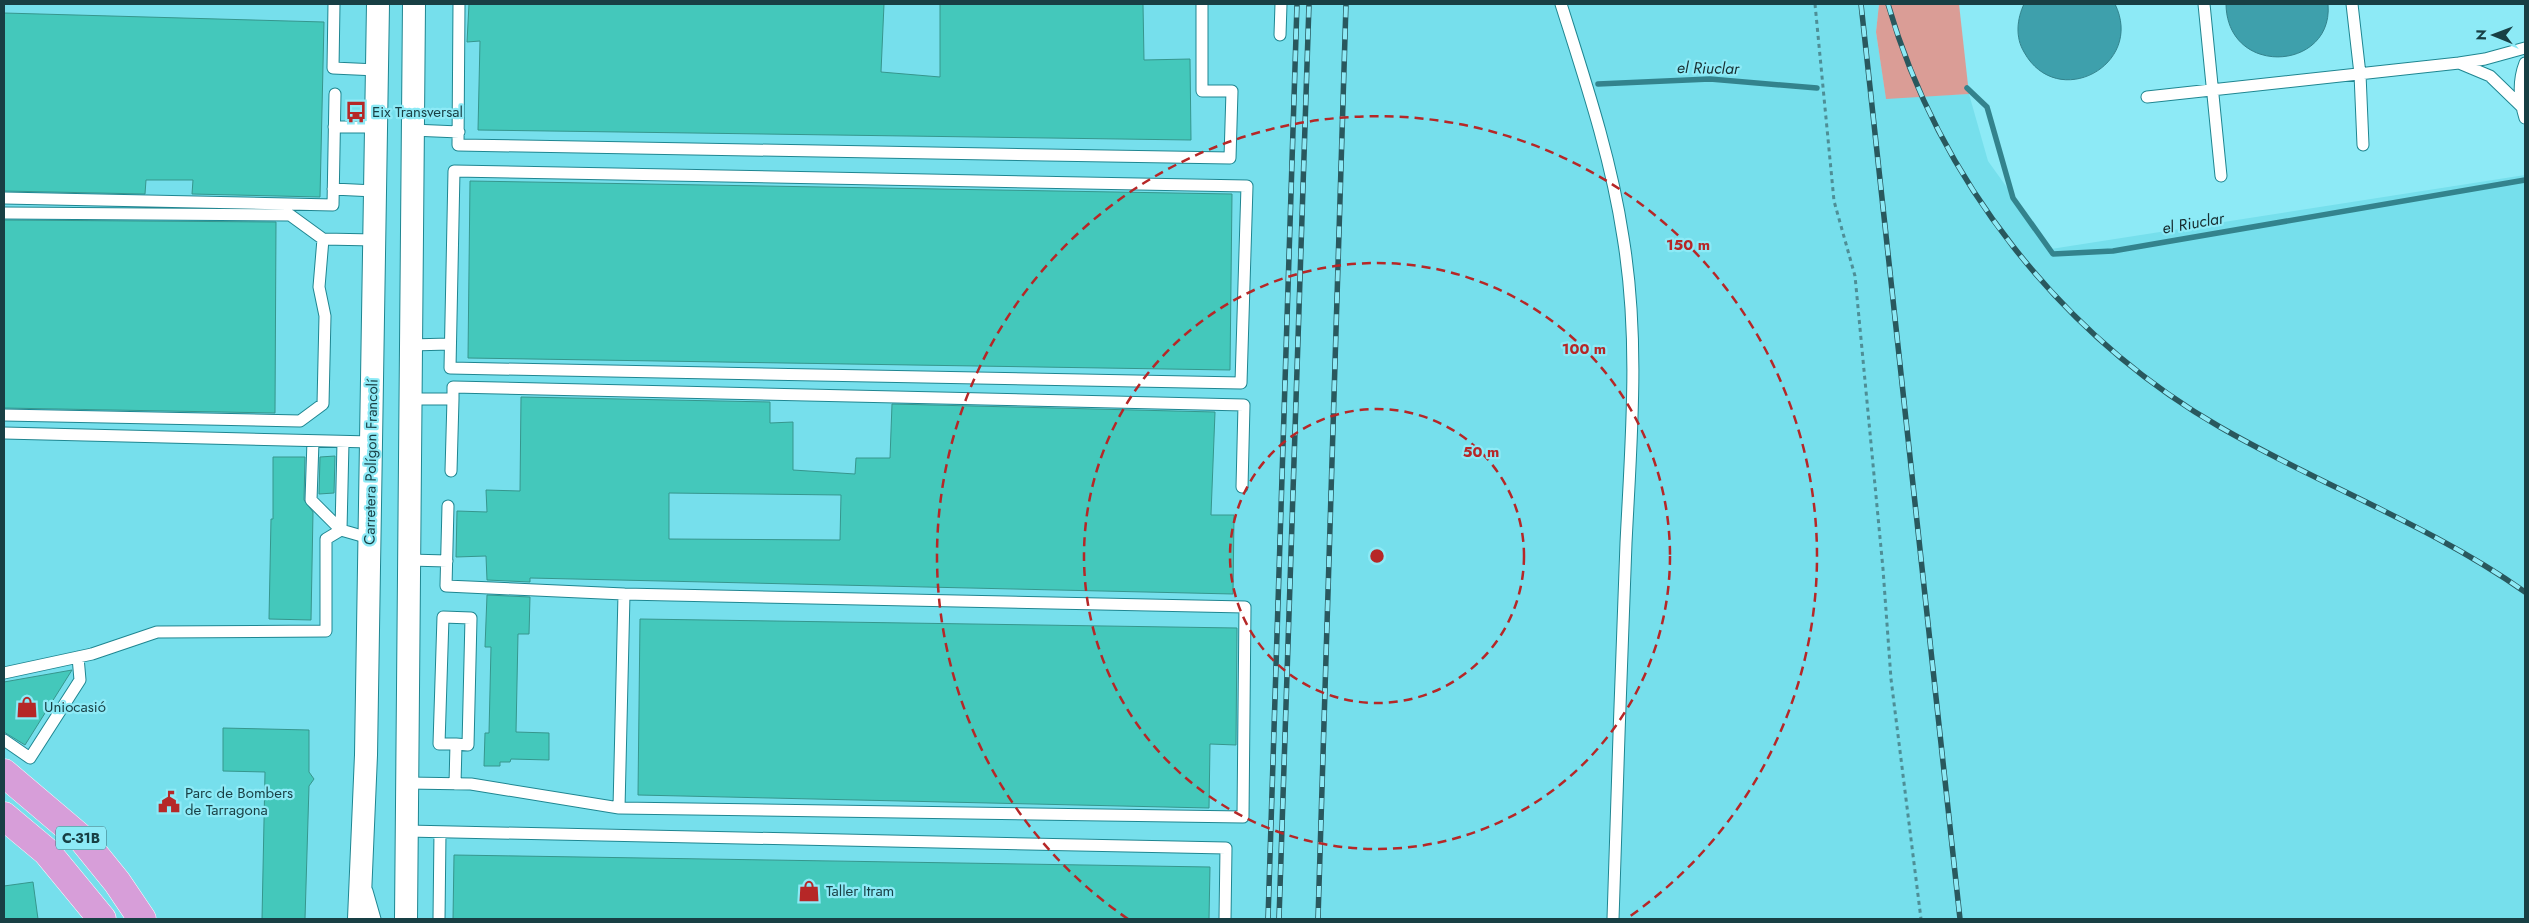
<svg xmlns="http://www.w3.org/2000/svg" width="2529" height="923" viewBox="0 0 2529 923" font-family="Jost,sans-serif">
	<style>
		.built { fill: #76dfec }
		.green { fill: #da9d96 }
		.water { fill: #3ea0ac; stroke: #33838d }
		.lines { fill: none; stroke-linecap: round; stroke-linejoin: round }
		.stream { stroke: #33838d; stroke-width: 5.5 }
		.building { fill: #44c8bb; stroke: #36968d; fill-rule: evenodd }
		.lane-casing { stroke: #1f8691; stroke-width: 13 }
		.street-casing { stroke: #1f8691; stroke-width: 24 }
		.primary-casing { stroke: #fff; stroke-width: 29 }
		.path { stroke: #4e8e96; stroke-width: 3; stroke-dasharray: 4 4; stroke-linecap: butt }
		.lane { stroke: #fff; stroke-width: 11 }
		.street { stroke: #fff; stroke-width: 22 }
		.primary { stroke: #d79ed9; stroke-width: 28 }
		.rail-casing { stroke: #29585e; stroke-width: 5.5 }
		.rail { stroke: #8deaf6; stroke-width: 4; stroke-dasharray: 11; stroke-linecap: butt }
		.ring { fill: none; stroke: #b62727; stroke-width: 2.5; stroke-dasharray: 9 6 }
		.labels { text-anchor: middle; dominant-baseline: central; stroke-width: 4.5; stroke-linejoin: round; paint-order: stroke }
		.shield { fill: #8deaf6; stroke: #3b7279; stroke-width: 1 }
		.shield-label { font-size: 14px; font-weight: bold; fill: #183f44 }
		.poi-label { font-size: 15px; fill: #183f44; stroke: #8deaf6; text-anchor: start }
		.street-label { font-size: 15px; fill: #183f44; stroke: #8deaf6 }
		.water-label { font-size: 16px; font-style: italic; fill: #172d30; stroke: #8deaf6 }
		.centre { fill: #b62727; stroke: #8deaf6; stroke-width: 2.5 }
		.ring-label { font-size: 15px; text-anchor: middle; font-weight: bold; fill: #b62727; stroke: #8deaf6; stroke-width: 4.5; stroke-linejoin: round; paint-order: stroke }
	</style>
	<rect width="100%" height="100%" fill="#8deaf6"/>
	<path class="built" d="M4 4H1879L1876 32 1886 98 1969 94 1988 161 2051 249 2525 175V919H4Z"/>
	<path class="green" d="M1879 4H1959L1969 94 1886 99 1876 32Z"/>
	<path class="water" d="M2024 4H2115C2145 65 2057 112 2024 52 2015 37 2017 19 2024 4Z
		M2226 4H2328C2334 71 2227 78 2226 4Z"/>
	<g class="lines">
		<path class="stream" d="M1598 84 1710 79 1817 88
			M1967 88 1987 107 2013 198 2053 254 2113 251 2525 180"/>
	</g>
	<path class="building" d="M469 4H884L881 72 940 77V4H1143L1144 60 1190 59 1191 140 478 130 480 41 467 42Z
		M4 13 324 22 320 197 192 194 193 180H146L145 194 4 191Z
		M470 181 1232 194 1230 370 468 358Z
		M4 220 276 222 275 413 4 408Z
		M521 397 770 402V423L793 422V470L855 474 856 458H890L892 404 1215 412 1211 515H1234L1233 594 530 578V582L487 580 486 556 456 557 457 511 487 512 486 490 520 491ZM669 493 841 495 840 540 669 539Z
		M335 456 334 493 319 494 320 457Z
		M273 457H305L304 500 313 512 311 620 269 619 271 519H273Z
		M487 595 530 597 529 634H518L516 732 549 733V760L511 759 510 762H500V766H484L485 733H489L491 647H485Z
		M640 619 1237 628 1236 745 1210 744 1209 808 638 795Z
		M72 670 25 745 4 732V682Z
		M223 728 309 730V772L314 779 309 786 305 919H262L265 772 223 771Z
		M454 855 1210 867 1209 919H453Z
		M33 882 38 919H4V886Z"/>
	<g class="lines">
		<g class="lane-casing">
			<path id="lane" d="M334 4 333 68 377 70
				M459 4 458 145 1230 158 1232 91H1202V4
				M1561 4C1585 80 1611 157 1623 237 1640 339 1631 441 1626 543 1621 668 1617 794 1613 919
				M2204 4 2221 176
				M2352 4 2360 74 2363 145
				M1280 35 1281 4
				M2525 63C2518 81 2519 99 2525 118
				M2147 97 2459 63
				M2521 106 2490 76 2459 63 2485 59 2525 48
				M334 127H376
				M412 130 459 132
				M454 171 1247 186 1241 383 450 368Z
				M333 189 375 191
				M4 198 333 205 335 94
				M4 213 290 215 323 239 375 240
				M410 345 450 344
				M409 399H453L451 471
				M453 399V387L1244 405 1242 487
				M4 415 300 421 323 404 325 316 319 287 323 239
				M4 433 371 442
				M343 442 341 530 369 538
				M448 506 446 586 624 594
				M409 560 447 561
				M4 673 92 654 157 632 326 631V539L341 530 311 500 313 441
				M4 740 30 758 80 680 78 657
				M408 783 471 784 619 808 1243 817 1245 607 624 594 619 808
				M455 784 456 744H439L443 617 471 618 468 745 456 744
				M407 831 1226 848 1225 919
				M367 891 375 919
				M439 919 440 832"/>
		</g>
		<g class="street-casing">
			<path id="street" d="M359 919 366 755 378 4
				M406 919 414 4"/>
		</g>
		<g class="primary-casing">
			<path id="primary" d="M4 773 83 840 117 882 142 919
				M4 816 47 852 102 919"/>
		</g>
		<path class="path" d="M1815 4 1834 201 1855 276 1883 569 1891 679 1921 919"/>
		<use href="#lane" class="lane"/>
		<use href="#street" class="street"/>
		<use href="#primary" class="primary"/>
		<g class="rail-casing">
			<path id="rail" d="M1861 4 1960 919
				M1888 4C1939 180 2061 335 2220 427 2320 485 2430 525 2525 592
				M1268 919 1297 4
				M1279 919 1309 4
				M1318 919 1346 4"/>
		</g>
		<use href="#rail" class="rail"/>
	</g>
	<g class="ring">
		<circle cx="1377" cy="556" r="147"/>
		<circle cx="1377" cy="556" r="293"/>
		<path d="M1128 919A440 440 0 1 1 1626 919"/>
	</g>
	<defs>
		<g id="bus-bare" transform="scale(1.725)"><path d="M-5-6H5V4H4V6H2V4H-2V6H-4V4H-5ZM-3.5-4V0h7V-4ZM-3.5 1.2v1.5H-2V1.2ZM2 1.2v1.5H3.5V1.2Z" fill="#b62727" stroke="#8deaf6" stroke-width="2.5" paint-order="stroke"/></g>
		<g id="shop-bare" transform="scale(1.725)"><path d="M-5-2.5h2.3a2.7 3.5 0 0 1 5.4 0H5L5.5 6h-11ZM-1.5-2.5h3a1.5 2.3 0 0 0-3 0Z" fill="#b62727" stroke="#8deaf6" stroke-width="2.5" paint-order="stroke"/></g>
		<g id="civic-bare" transform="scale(1.725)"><path d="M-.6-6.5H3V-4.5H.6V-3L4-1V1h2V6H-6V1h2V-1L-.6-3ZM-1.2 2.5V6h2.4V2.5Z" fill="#b62727" stroke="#8deaf6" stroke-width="2.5" paint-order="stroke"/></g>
	</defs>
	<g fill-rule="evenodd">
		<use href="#bus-bare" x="356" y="112"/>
		<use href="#shop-bare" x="27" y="707"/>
		<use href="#civic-bare" x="169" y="802"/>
		<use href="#shop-bare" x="809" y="891"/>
	</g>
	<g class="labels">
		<rect class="shield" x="56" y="826.5" width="50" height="23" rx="4"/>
		<g class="shield-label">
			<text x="81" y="838">C-31B</text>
		</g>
		<g class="poi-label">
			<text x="372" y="112">Eix Transversal</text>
			<text x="44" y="707">Uniocasió</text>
			<text x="185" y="793">Parc de Bombers<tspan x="185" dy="17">de Tarragona</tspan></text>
			<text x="826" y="891">Taller Itram</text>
		</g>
		<g class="street-label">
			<text transform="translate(371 462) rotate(-89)">Carretera Polígon Francolí</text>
		</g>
		<g class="water-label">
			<text transform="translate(1708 68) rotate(1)">el Riuclar</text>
			<text transform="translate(2193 223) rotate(-10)">el Riuclar</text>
		</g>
	</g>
	<circle cx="1377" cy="556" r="8" class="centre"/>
	<g class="ring-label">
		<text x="1688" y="250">150 m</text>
		<text x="1584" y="354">100 m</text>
		<text x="1481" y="457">50 m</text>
	</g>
	<rect width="2529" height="923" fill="none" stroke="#183f44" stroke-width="10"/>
	<g transform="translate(2494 35) rotate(271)" stroke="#8deaf6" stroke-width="4" paint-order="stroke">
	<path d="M0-4L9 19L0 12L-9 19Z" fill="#183f44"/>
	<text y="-8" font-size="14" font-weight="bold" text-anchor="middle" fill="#183f44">N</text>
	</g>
</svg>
